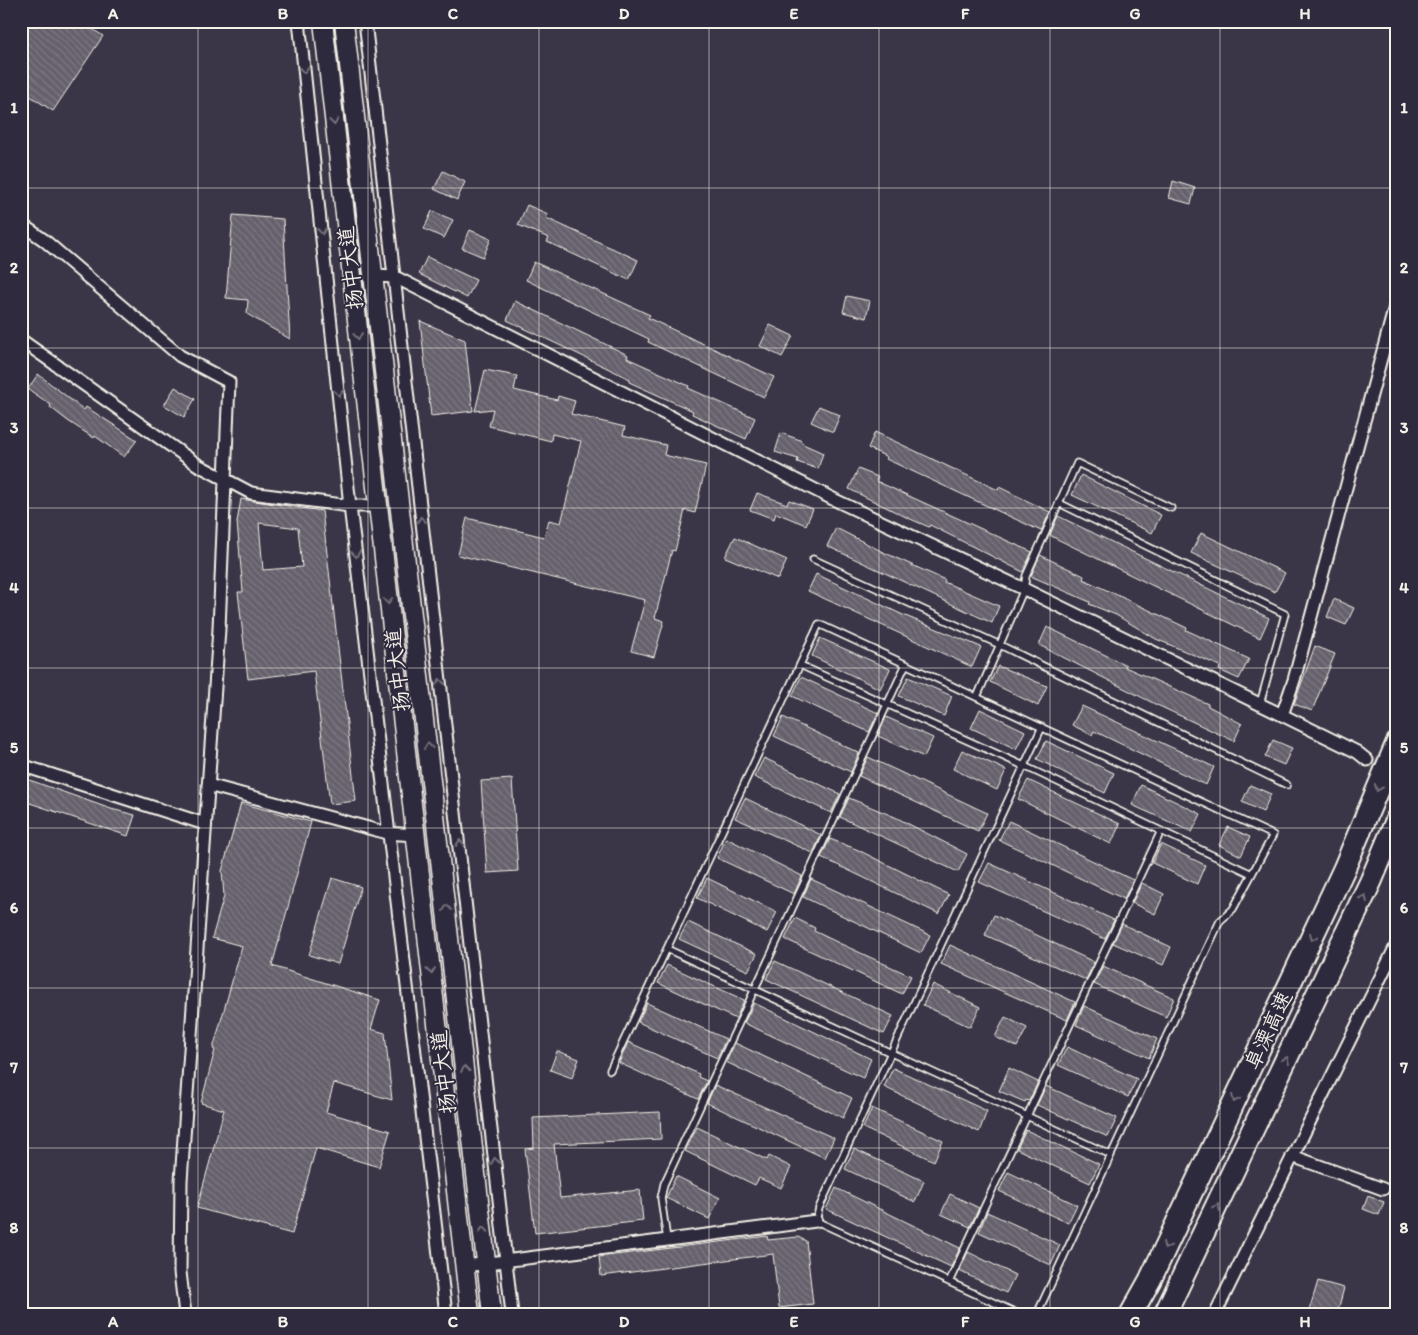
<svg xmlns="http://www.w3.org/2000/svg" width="1418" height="1335" viewBox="0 0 1418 1335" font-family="Itim,'LXGW WenKai TC',sans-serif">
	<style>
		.building { fill: url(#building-back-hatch); stroke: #f4f1e8; fill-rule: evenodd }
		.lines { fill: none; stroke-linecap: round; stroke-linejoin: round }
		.minor-tunnel { stroke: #57525f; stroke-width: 11; stroke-dasharray: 11 5.5; stroke-linecap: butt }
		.service-casing { stroke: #f4f1e8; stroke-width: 9 }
		.minor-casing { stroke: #f4f1e8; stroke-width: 15 }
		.primary-casing { stroke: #f4f1e8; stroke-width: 21 }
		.motorway-casing { stroke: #f4f1e8; stroke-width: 25 }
		.service { stroke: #2f2a3d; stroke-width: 5.5 }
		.minor { stroke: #2f2a3d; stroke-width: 11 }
		.primary { stroke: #2f2a3d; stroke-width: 18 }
		.motorway { stroke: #2f2a3d; stroke-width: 21 }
		.oneway { stroke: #747079 }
		.grid { fill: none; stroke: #f4f1e8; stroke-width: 1; stroke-opacity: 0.55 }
		.labels { text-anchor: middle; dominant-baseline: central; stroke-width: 4; stroke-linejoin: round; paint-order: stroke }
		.street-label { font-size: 21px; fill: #f4f1e8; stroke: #2f2a3d }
		.neatline { fill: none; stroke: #f4f1e8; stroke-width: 2 }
		.grid-label { font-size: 16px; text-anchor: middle; font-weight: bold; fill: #f4f1e8 }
	</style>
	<defs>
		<pattern id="building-back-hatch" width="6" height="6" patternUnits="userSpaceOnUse" patternTransform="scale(1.25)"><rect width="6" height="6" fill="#65616c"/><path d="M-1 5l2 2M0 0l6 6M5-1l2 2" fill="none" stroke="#7c7881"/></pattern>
	</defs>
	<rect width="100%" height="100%" fill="#3b3647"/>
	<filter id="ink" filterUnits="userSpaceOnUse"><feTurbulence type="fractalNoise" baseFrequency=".02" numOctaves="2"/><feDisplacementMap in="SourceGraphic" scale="10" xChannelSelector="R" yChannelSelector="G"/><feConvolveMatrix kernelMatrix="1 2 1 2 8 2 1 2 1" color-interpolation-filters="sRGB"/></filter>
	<g filter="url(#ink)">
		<path class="building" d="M21 21H80L103 36 53 111 21 90Z
			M443 171 465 182 457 200 434 189Z
			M1173 181 1195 188 1191 204 1169 198Z
			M527 205 548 214 546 218 638 260 629 280 547 242 549 238 518 225Z
			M432 211 453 220 444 238 424 229Z
			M233 215 283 219 290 339 247 314 248 300 226 298Z
			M470 230 491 239 483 257 462 248Z
			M427 257 476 280 467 298 419 274Z
			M534 262 650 315 648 318 774 377 764 397 648 342 649 339 526 280Z
			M847 296 870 301 866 318 843 312Z
			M515 301 628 355 627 358 689 386 688 388 755 418 746 439 692 414 693 411 629 382 630 379 507 320Z
			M420 321 465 340 473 411 431 416Z
			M770 325 793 336 782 357 760 346Z
			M485 370 517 376 514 390 557 400 558 396 575 401 571 414 625 427 623 435 666 445 664 455 706 465 695 513 685 510 675 551 672 550 655 618 664 621 654 657 631 651 645 600 458 555 467 518 544 537 549 520 561 523 581 441 552 434 551 441 489 426 493 409 475 411Z
			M38 374 84 410 86 407 137 440 124 457 95 436 94 438 68 421 50 407 51 405 28 389Z
			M175 387 195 399 184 417 164 405Z
			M819 406 840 415 833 432 811 422Z
			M875 432 998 490 999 487 1046 510 1050 512 1041 531 886 459 887 457 868 448Z
			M781 433 800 440 803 444 823 453 818 469 797 462 798 459 775 452Z
			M858 469 878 477 876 481 1032 552 1023 572 930 525 929 527 908 518 849 489Z
			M1081 475 1161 515 1152 533 1072 495Z
			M757 493 787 504 789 500 813 509 806 525 776 513 774 519 750 510Z
			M241 499 322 511 356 801 330 804 314 671 248 679 238 592H243L237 522ZM259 523 298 528 302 567 263 570Z
			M1058 516 1269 618 1260 638 1053 537 1050 535Z
			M836 528 883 552 945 580 944 582 999 606 992 623 827 546Z
			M1201 533 1285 573 1275 592 1191 553Z
			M735 537 787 560 778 579 725 557Z
			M1040 555 1084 576 1083 579 1187 628 1186 630 1249 659 1239 679 1219 670 1220 666 1156 639 1116 615 1089 604 1090 602 1033 577 1031 576Z
			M816 574 903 615 981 647 972 667 808 591Z
			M1334 599 1354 608 1346 625 1327 617Z
			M1047 627 1126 665 1125 667 1208 704V706L1242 724 1234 741 1155 704 1039 645Z
			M820 638 890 669 880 689 812 656Z
			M1315 646 1335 654 1312 711 1294 704Z
			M998 666 1047 686 1038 706 990 682Z
			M801 677 878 713 869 732 792 696Z
			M908 677 952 696 944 716 899 696Z
			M1082 706 1214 767 1206 785 1094 731 1092 735 1072 725Z
			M980 709 1025 731 1016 749 971 728Z
			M783 717 859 753 851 772 774 736Z
			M886 717 933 738 924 757 878 736Z
			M1273 740 1292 748 1284 765 1265 757Z
			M1046 741 1114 773 1105 793 1037 759Z
			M962 750 1006 770 997 790 953 769Z
			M868 757 987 813 978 831 859 776Z
			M764 758 840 794 831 813 754 777Z
			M21 777 111 809 135 815 128 836 21 800Z
			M512 779 518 871 487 873 481 781Z
			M1028 780 1120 824 1111 844 1018 799Z
			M1141 785 1201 814 1192 832 1132 805Z
			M1250 785 1271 794 1263 812 1242 802Z
			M745 798 821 835 813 853 735 818Z
			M849 798 895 817 967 854 958 872 840 817Z
			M241 803 311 822 272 966 380 1000 371 1029 385 1033 392 1100 334 1083 326 1112 390 1131 379 1167 316 1148 292 1234 197 1208 224 1110 201 1103 215 1050 213 1049 242 946 212 938 224 896 222 871Z
			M1009 821 1133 880 1124 899 999 840Z
			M1228 827 1250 837 1241 856 1219 845Z
			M726 838 802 876 794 894 717 858Z
			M830 839 856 849 949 895 939 914 821 857Z
			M1161 844 1205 865 1197 884 1152 863Z
			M989 863 1114 920 1105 939 979 882Z
			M332 878 361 887 338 964 309 955Z
			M707 878 777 912 767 932 697 898Z
			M811 879 930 935 921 953 803 897Z
			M1142 883 1164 894 1155 914 1132 903Z
			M994 915 1094 962 1086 980 985 935Z
			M795 918 815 928 814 931 841 944 911 976 902 994 785 939Z
			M688 922 757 954 748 971 679 939Z
			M1122 924 1171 947 1163 965 1113 943Z
			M950 945 1075 1002 1067 1020 941 964Z
			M775 961 893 1016 884 1034 766 979Z
			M667 965 744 1000 736 1019 658 983Z
			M1103 966 1174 998 1166 1017 1094 984Z
			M933 984 980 1007 970 1027 923 1005Z
			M647 1003 726 1039 717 1058 638 1022Z
			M754 1003 871 1059 863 1078 744 1023Z
			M1084 1006 1157 1039 1149 1058 1076 1025Z
			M1005 1017 1027 1028 1017 1047 995 1037Z
			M628 1042 699 1074 698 1077 707 1081 698 1099 619 1063Z
			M735 1043 852 1098 843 1118 726 1062Z
			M1067 1047 1137 1079 1128 1097 1058 1065Z
			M557 1051 579 1059 572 1078 550 1070Z
			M893 1068 987 1111 979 1132 884 1087Z
			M1009 1068 1038 1082 1029 1101 1026 1100 1025 1102 999 1091Z
			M715 1085 834 1138 825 1158 707 1103Z
			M1046 1086 1117 1118 1108 1137 1037 1105Z
			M872 1108 943 1141 934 1161 863 1128Z
			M660 1112 661 1139 554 1144 560 1198 640 1190 643 1221 535 1233 525 1149 534 1148 533 1118Z
			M697 1127 767 1160 769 1156 791 1167 781 1188 759 1178 755 1185 685 1151Z
			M1026 1130 1099 1164 1090 1183 1017 1149Z
			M854 1149 924 1181 915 1202 845 1169Z
			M1008 1172 1077 1205 1068 1223 999 1191Z
			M676 1176 720 1198 709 1219 666 1198Z
			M836 1188 960 1248 951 1267 826 1209Z
			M950 1194 979 1208 970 1227 941 1214Z
			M1368 1196 1384 1202 1379 1215 1363 1209Z
			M987 1212 1060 1245 1051 1265 979 1232Z
			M767 1236 768 1240 798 1237 806 1241 813 1304 779 1308 773 1254 601 1276 599 1257Z
			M968 1252 1015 1275 1006 1293 959 1271Z
			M1318 1281 1344 1288 1337 1314H1308Z"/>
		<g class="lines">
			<path class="minor-tunnel" d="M1367 760 1397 774"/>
			<g class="service-casing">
				<path id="service" d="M1059 503 1285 614 1260 704
					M813 559 1000 645 1287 785
					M800 665 1024 766 1252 874
					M977 697 1024 589 1026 576 1077 463 1171 508
					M667 949 1111 1155
					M610 1070 819 624 1273 835 1233 909 1220 921 1037 1314
					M667 1240 661 1198 664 1184 906 664
					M949 1282 1161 831
					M1019 1314 816 1221 819 1208 1042 727"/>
			</g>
			<g class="minor-casing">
				<path id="minor" d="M299 21 350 506 446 1314
					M365 21 512 1314
					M21 224 44 240 180 356 229 382 219 629 181 1181 180 1272 185 1314
					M374 276 395 277 835 500 1024 589 1282 715
					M21 340 198 465 251 493 350 506H377
					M1367 760 1357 752 1282 715 1294 680 1397 299
					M21 765 205 824
					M208 785 387 833 414 835
					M1292 1156 1383 1189
					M465 1266 816 1221
					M1215 1314 1397 944"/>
			</g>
			<g class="primary-casing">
				<path id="primary" d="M323 21 470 1314
					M344 21 492 1314"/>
			</g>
			<g class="motorway-casing">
				<path id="motorway" d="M1131 1314 1150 1280 1344 869 1397 743
					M1165 1314 1371 881 1397 819"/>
			</g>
			<use href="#service" class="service"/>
			<use href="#minor" class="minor"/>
			<use href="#primary" class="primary"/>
			<use href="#motorway" class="motorway"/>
		</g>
		<defs><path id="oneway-chevron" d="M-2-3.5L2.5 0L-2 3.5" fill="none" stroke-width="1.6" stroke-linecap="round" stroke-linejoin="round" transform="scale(1.25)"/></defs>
		<g class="oneway">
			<use href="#oneway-chevron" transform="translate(304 70) rotate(84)"/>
			<use href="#oneway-chevron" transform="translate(334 122) rotate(84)"/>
			<use href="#oneway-chevron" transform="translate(322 231) rotate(84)"/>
			<use href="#oneway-chevron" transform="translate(358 336) rotate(84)"/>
			<use href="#oneway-chevron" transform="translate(339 393) rotate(84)"/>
			<use href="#oneway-chevron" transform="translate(421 520) rotate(-97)"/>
			<use href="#oneway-chevron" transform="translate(356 554) rotate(83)"/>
			<use href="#oneway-chevron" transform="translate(388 601) rotate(84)"/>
			<use href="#oneway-chevron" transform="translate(440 682) rotate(-97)"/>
			<use href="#oneway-chevron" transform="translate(428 746) rotate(-97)"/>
			<use href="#oneway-chevron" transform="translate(1378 788) rotate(112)"/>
			<use href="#oneway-chevron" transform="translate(460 843) rotate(-96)"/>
			<use href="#oneway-chevron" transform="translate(1364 898) rotate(-65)"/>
			<use href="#oneway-chevron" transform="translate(447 908) rotate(-97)"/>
			<use href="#oneway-chevron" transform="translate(1313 937) rotate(115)"/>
			<use href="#oneway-chevron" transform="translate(431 971) rotate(83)"/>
			<use href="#oneway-chevron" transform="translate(1286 1060) rotate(-65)"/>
			<use href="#oneway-chevron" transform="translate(465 1069) rotate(-97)"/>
			<use href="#oneway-chevron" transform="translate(1235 1099) rotate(115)"/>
			<use href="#oneway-chevron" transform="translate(495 1161) rotate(-96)"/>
			<use href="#oneway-chevron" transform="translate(1217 1207) rotate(-65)"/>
			<use href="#oneway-chevron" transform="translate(483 1230) rotate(-96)"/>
			<use href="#oneway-chevron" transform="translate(1166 1246) rotate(115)"/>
		</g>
	</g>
	<path class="grid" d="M198 21V1314M368 21V1314M539 21V1314M709 21V1314M879 21V1314M1050 21V1314M1220 21V1314M21 188H1397M21 348H1397M21 508H1397M21 668H1397M21 828H1397M21 988H1397M21 1148H1397"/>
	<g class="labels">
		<g class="street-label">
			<text transform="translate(350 268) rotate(-97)">扬中大道</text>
			<text transform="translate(397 670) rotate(-97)">扬中大道</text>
			<text transform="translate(1268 1030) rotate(-65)">阜溧高速</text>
			<text transform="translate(443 1072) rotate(-97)">扬中大道</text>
		</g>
	</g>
	<rect width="1418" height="1335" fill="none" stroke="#2f2a3d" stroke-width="55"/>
	<rect x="28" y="28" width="1362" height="1280" class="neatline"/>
	<g class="grid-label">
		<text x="113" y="19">A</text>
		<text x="283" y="19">B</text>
		<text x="453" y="19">C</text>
		<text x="624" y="19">D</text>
		<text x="794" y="19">E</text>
		<text x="965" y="19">F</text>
		<text x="1135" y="19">G</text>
		<text x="1305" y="19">H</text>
		<text x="14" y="113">1</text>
		<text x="1404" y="113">1</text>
		<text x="14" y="273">2</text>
		<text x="1404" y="273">2</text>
		<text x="14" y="433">3</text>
		<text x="1404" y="433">3</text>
		<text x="14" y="593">4</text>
		<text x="1404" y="593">4</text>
		<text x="14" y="753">5</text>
		<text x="1404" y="753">5</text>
		<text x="14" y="913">6</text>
		<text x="1404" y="913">6</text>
		<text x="14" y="1073">7</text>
		<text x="1404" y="1073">7</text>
		<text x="14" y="1233">8</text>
		<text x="1404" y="1233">8</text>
		<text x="113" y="1327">A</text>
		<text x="283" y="1327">B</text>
		<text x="453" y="1327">C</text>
		<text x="624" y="1327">D</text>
		<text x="794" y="1327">E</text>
		<text x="965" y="1327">F</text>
		<text x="1135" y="1327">G</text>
		<text x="1305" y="1327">H</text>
	</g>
</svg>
